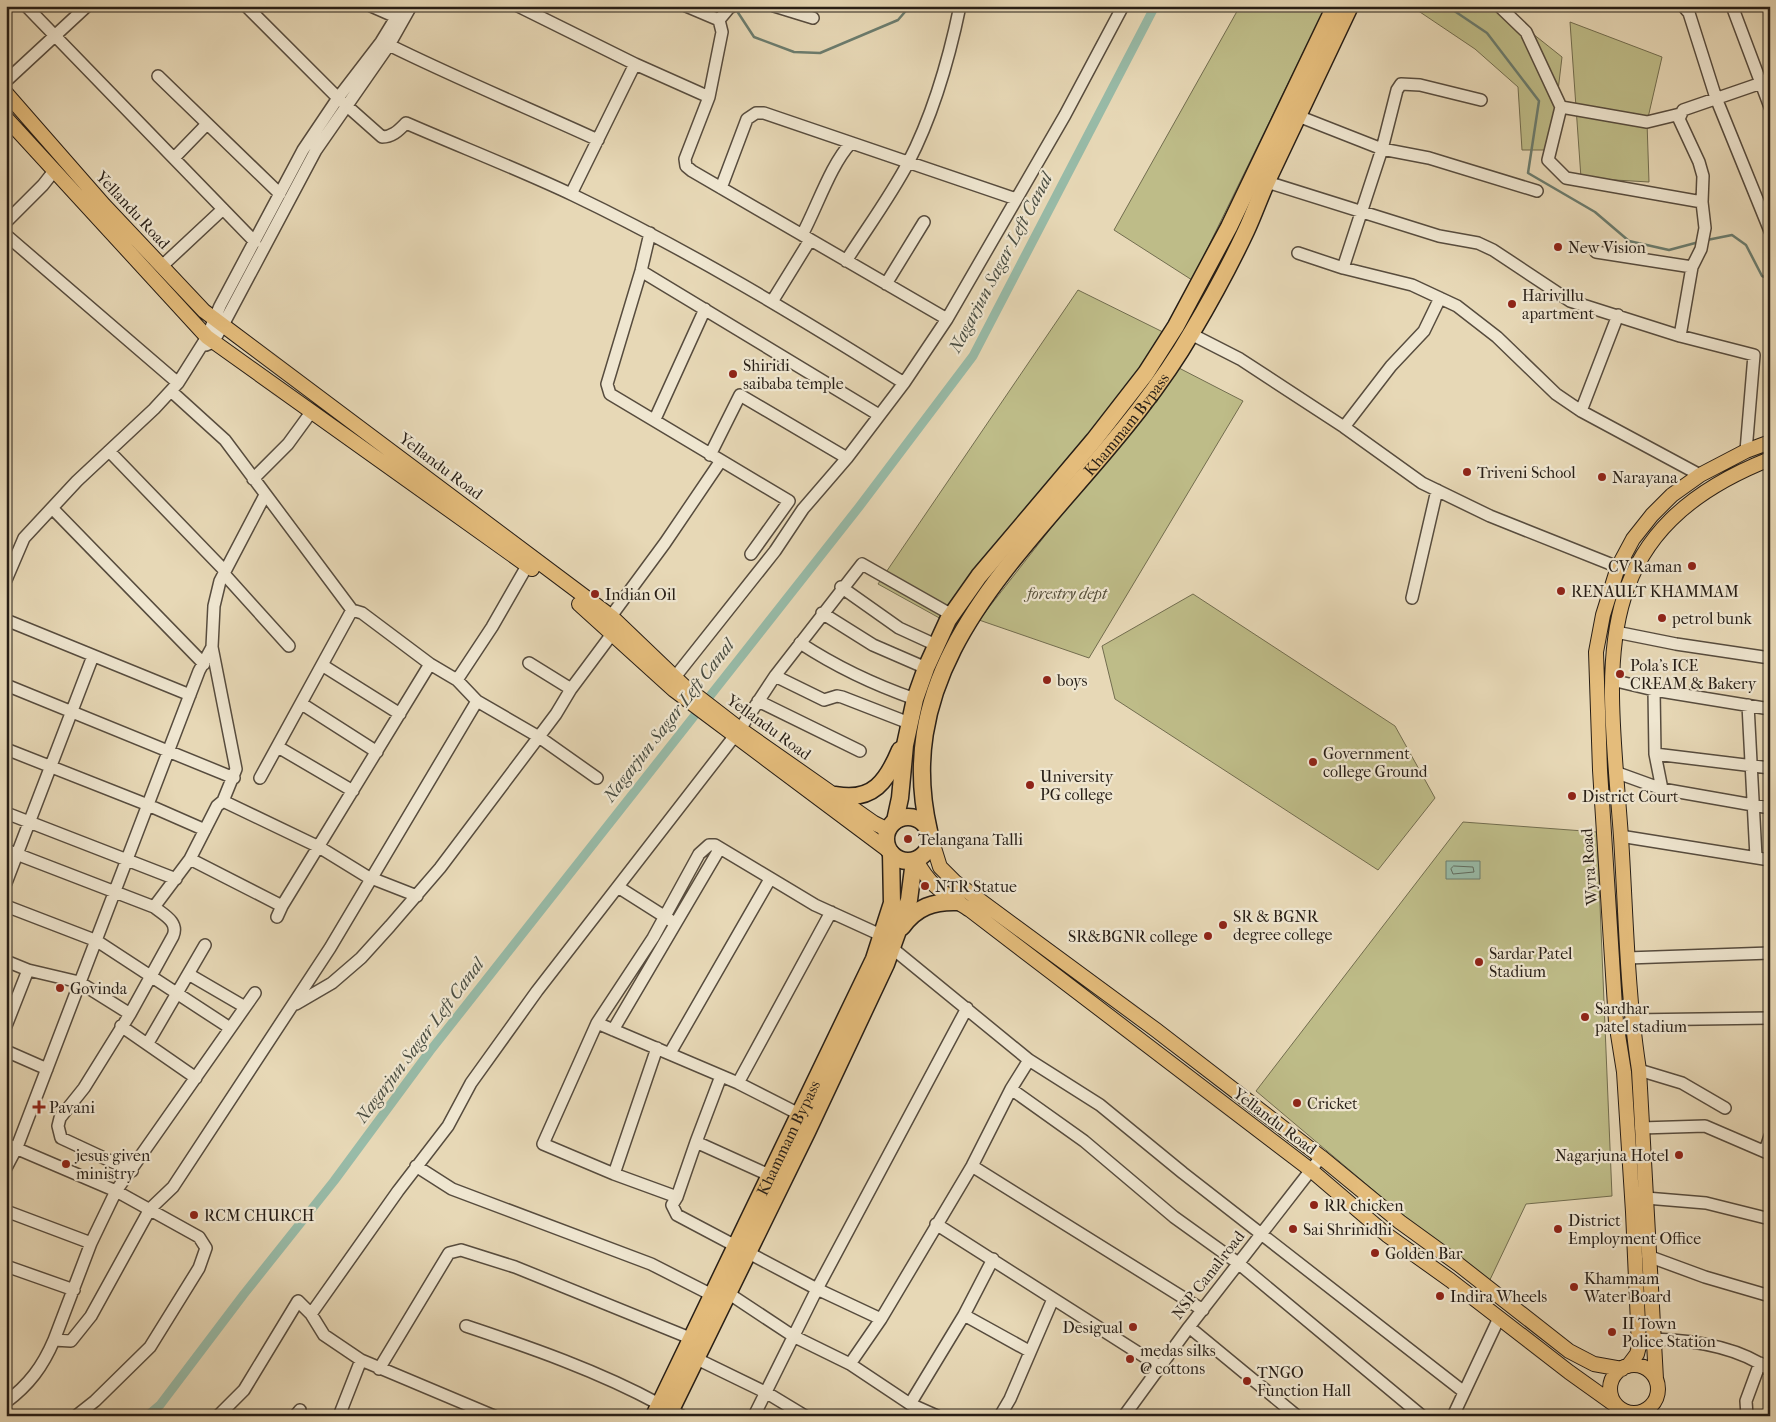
<svg xmlns="http://www.w3.org/2000/svg" width="1776" height="1422" viewBox="0 0 1776 1422" font-family="'IM FELL French Canon',serif">
	<style>
		.green { fill: #bebc88; stroke: #726d4f }
		.water { fill: #98bba8; stroke: #6b7c6e }
		.lines { fill: none; stroke-linecap: round; stroke-linejoin: round }
		.shore { stroke: #606c5f; stroke-width: 1 }
		.stream { stroke: #6b7c6e; stroke-width: 2.5 }
		.canal { stroke: #98bba8; stroke-width: 9 }
		.minor-casing { stroke: #574c3e; stroke-width: 14 }
		.major-casing { stroke: #271e16; stroke-width: 16 }
		.highway-casing { stroke: #271e16; stroke-width: 19 }
		.minor { stroke: #efe6d0; stroke-width: 11 }
		.major { stroke: #e4bc7b; stroke-width: 14 }
		.highway { stroke: #e4bc7b; stroke-width: 16 }
		.poi-dot { fill: #8f2418; stroke: #efe6d0; stroke-width: 2 }
		.labels { text-anchor: middle; dominant-baseline: central; stroke-width: 4.5; stroke-linejoin: round; paint-order: stroke }
		.street-label { font-size: 16px; fill: #271e16; stroke: #efe6d0 }
		.poi-label { font-size: 16px; fill: #271e16; stroke: #efe6d0; text-anchor: start }
		.park-label { font-size: 16px; font-style: italic; fill: #544d38; stroke: #efe6d0 }
		.water-label { font-size: 18px; font-style: italic; fill: #494d42; stroke: #efe6d0 }
	</style>
	<rect width="100%" height="100%" fill="#e7d8b6"/>
	<filter id="stains"><feTurbulence type="fractalNoise" baseFrequency=".004" numOctaves="4"/><feColorMatrix values="0 0 0 0 .2 0 0 0 0 .09 0 0 0 0 .02 0 0 0 .5 -.17"/></filter>
	<radialGradient id="worn" r=".72"><stop offset=".6" stop-color="#630" stop-opacity="0"/><stop offset="1" stop-color="#630" stop-opacity=".3"/></radialGradient>
	<path class="green" d="M1240 6H1326L1192 280 1114 230Z
		M1411 6H1488L1513 18 1562 57 1551 150H1522L1518 87 1475 49Z
		M1570 22 1662 57 1647 122 1649 182 1581 178Z
		M1078 290 1169 335 943 620 878 584Z
		M1177 367 1243 401 1089 658 979 620Z
		M1193 594 1395 726 1435 798 1378 870 1115 699 1102 646Z
		M1463 822 1597 832 1612 1196 1526 1204 1487 1286 1256 1091Z"/>
	<path class="water" d="M1446 861H1480V879H1446Z"/>
	<g class="lines">
		<path class="shore" d="M1454 866 1473 867 1474 872 1453 874 1451 869Z"/>
		<path class="stream" d="M1447 6 1487 33 1539 101 1528 173 1595 212 1629 241 1669 250 1699 242
			M735 8 754 37 794 52 820 53 898 20 910 6
			M1707 240 1732 235 1746 245 1762 276 1770 279"/>
		<path class="canal" d="M147 1416 160 1405 244 1294 334 1181 430 1051 859 507 973 356 1155 6"/>
		<g class="minor-casing">
			<path id="minor" d="M26 6 255 242
				M246 6 338 98 382 137C393 137 399 130 406 123 461 147 518 169 573 195 688 250 796 315 904 383
				M371 6 396 17
				M518 6 635 64 571 194
				M686 6 719 20 722 32 709 97
				M774 6 813 18
				M1499 6 1526 32 1561 107 1548 160 1566 178 1702 202
				M1683 6 1689 13 1716 98 1770 231
				M1732 6 1770 107
				M719 20 729 8 733 6
				M389 45C458 79 528 108 598 140
				M635 64 709 97 685 159 686 166 692 171 947 319
				M158 76 280 194
				M6 81 87 6
				M1481 100 1420 85 1401 84 1397 90 1382 149 1429 158 1537 191
				M1561 107 1647 122 1680 114
				M1298 116 1382 149 1343 268
				M174 158 206 125
				M1267 182 1439 236 1478 243 1493 250 1570 301 1680 336 1754 355 1746 451
				M721 188 747 119 756 113H764L1016 199
				M6 222 43 185 54 171
				M650 233 641 271 607 384 610 394 789 501 751 554
				M6 235 178 383
				M802 235C817 207 831 164 851 143
				M1596 252 1692 267
				M1298 253 1343 268 1412 285 1457 306 1497 337 1556 394 1581 411 1700 475
				M846 261C867 228 890 197 908 163 933 115 949 59 960 6
				M162 266 223 209
				M641 271 879 415
				M886 284 924 222
				M773 300 810 240
				M1191 334 1240 359 1344 427 1422 483 1490 516 1618 567
				M1680 336 1692 267 1701 249 1705 228 1702 202 1703 176 1699 162 1679 119 1683 110 1770 80
				M206 345 213 342 223 325 316 150 389 45 411 6
				M171 391 225 440 352 610 362 613 430 664 457 680 477 701 539 737 597 778
				M1581 411 1618 315
				M655 419 705 309
				M1344 427 1391 366 1424 331 1440 298
				M109 451 225 571
				M710 455 740 395 847 458
				M253 479 288 444 312 411
				M52 508 204 664
				M225 575 289 646
				M6 580 24 538 77 481 154 409 178 383 207 337 220 306 303 150 338 98 381 42 403 6
				M841 587 899 628 936 645
				M1412 598 1437 490
				M822 613 873 645 926 668
				M6 620 190 695
				M606 623 665 543 720 462
				M1616 632 1676 644 1770 658
				M800 643C835 666 875 685 915 699
				M212 647 236 769 223 801 217 806 190 859 282 906
				M529 663 571 689
				M322 665 400 714
				M775 676 824 700 837 696 842 697 909 723
				M675 677 775 551 803 509 847 458 904 383 947 319 1065 115 1123 6
				M457 680 492 627 527 566
				M1612 680 1654 690 1770 709
				M6 685 234 778
				M1654 690 1655 754 1662 789
				M758 701 860 751
				M302 704 377 752
				M1748 705 1756 857
				M278 747 353 791
				M6 749 148 805 205 830
				M1655 754 1770 768
				M1615 772 1662 789 1770 808
				M260 778 352 610
				M223 801 319 847 371 879
				M6 813 176 879
				M1620 836 1770 860
				M6 850 154 907
				M371 878 417 896
				M6 883 93 656
				M618 887 670 920
				M6 906 97 941 230 1028
				M277 917 282 906 430 664
				M892 948 1029 1060 1100 1105 1183 1173 1464 1392
				M1627 958 1770 953
				M6 961 28 970 79 982 130 1014
				M190 975 245 1007
				M296 1004 332 983 361 958 390 926 440 868 556 714 571 689 612 634
				M1631 1020 1770 1018
				M597 1023 543 1144 614 1174 677 1197 672 1205 677 1215 817 1289 881 1319
				M6 1026 28 970
				M121 1026 196 1078
				M613 1030 720 848
				M148 1043 205 945
				M6 1051 47 1069
				M670 1053 770 879
				M1639 1070 1682 1083 1725 1108
				M721 1076 696 1142 769 1175
				M738 1083 831 912
				M1011 1089 1084 1141 1174 1217 1238 1263 1422 1416
				M799 1114 738 1083 597 1023 653 938 699 854 709 845H715L815 905 883 936
				M1641 1128 1705 1126 1770 1154
				M6 1144 116 1191 199 1237 206 1248 199 1268 150 1347 95 1401 76 1416
				M1765 1151 1770 1136
				M416 1166 452 1189 651 1264 712 1295
				M972 1166 1203 1310
				M6 1168 17 1147 199 671 212 647 214 606 220 581 265 495
				M132 1171 61 1138 58 1126 60 1118 84 1088 130 1014 173 936C179 922 164 915 154 907L190 859
				M614 1174 657 1048
				M677 1197 696 1142
				M1646 1198 1706 1203 1770 1219
				M6 1211 91 1243
				M936 1224 1159 1366
				M1648 1256 1705 1277 1770 1296
				M6 1266 74 1290
				M728 1293 793 1336 850 1364 910 1404 937 1416
				M311 1314 324 1335 361 1360 494 1416
				M964 1315 1029 1351
				M466 1326C532 1348 598 1371 659 1404
				M1189 1327 1297 1416
				M1653 1339C1693 1340 1737 1346 1770 1370
				M54 1340 91 1243 116 1191 255 993
				M695 1358 767 1393 805 1416
				M850 1364 881 1319 972 1166 1011 1089 1029 1060
				M379 1369 449 1253 461 1250 515 1267 690 1338
				M6 1402C29 1385 43 1366 54 1340L71 1341 91 1316 150 1209 173 1187 330 948 477 701
				M910 1404 964 1315 993 1259
				M670 1410 682 1416
				M218 1416 244 1390 298 1301 311 1314 398 1191 448 1126 471 1083 537 991 740 729 775 676 862 564 952 615
				M295 1416 300 1410
				M339 1416 361 1360
				M754 1416 817 1289 967 1008
				M1000 1416 1010 1399 1053 1299
				M1124 1416 1189 1327 1321 1157
				M1453 1416 1499 1318
				M1747 1416 1746 1401 1760 1363"/>
		</g>
		<g class="major-casing">
			<path id="major" d="M6 93 104 205 204 311 612 617 683 685 740 729 874 823 888 830
				M6 118 207 337 532 569
				M579 604 674 690 889 851
				M931 838 940 867 955 882 1156 1030 1321 1157 1400 1222 1458 1264 1569 1351 1594 1364 1622 1369
				M916 860C931 888 944 893 970 910L1312 1171 1387 1235 1450 1280 1569 1372 1618 1407
				M1610 1389a24 24 0 1 1 48 0a24 24 0 1 1-48 0Z
				M1628 1366 1637 1354 1639 1346 1633 1212 1624 1072 1616 1022 1600 770 1596 652 1603 615 1618 567 1633 539 1652 515 1672 495 1700 475 1746 451 1770 442
				M1656 1379 1639 1070C1627 993 1626 915 1621 837 1609 668 1580 534 1770 459"/>
		</g>
		<g class="highway-casing">
			<g id="highway">
				<path d="M836 795C873 802 887 781 900 750"/>
				<circle cx="908" cy="839" r="22"/>
				<path d="M895 821 900 798 905 745 915 699 926 668 948 620 979 576 1094 440 1146 373 1176 326 1229 227 1335 6"/>
				<path id="s1" d="M929 831C895 686 989 586 1077 484 1118 437 1161 386 1192 332 1211 300 1230 265 1246 231 1254 214 1260 196 1268 179 1295 121 1323 64 1350 6"/>
				<path d="M902 927C916 907 934 901 958 902"/>
				<path id="s2" d="M654 1416 874 959 892 903 891 853"/>
				<path d="M668 1416 807 1132 886 964 909 900 914 861"/>
			</g>
		</g>
		<use href="#minor" class="minor"/>
		<use href="#major" class="major"/>
		<use href="#highway" class="highway"/>
	</g>
	<g class="poi-dot">
		<circle cx="1558" cy="247" r="5"/>
		<circle cx="1512" cy="304" r="5"/>
		<circle cx="733" cy="374" r="5"/>
		<circle cx="1467" cy="472" r="5"/>
		<circle cx="1602" cy="477" r="5"/>
		<circle cx="1692" cy="566" r="5"/>
		<circle cx="1561" cy="591" r="5"/>
		<circle cx="595" cy="594" r="5"/>
		<circle cx="1662" cy="618" r="5"/>
		<circle cx="1620" cy="674" r="5"/>
		<circle cx="1047" cy="680" r="5"/>
		<circle cx="1313" cy="762" r="5"/>
		<circle cx="1030" cy="785" r="5"/>
		<circle cx="1572" cy="796" r="5"/>
		<circle cx="908" cy="839" r="5"/>
		<circle cx="925" cy="886" r="5"/>
		<circle cx="1223" cy="925" r="5"/>
		<circle cx="1208" cy="936" r="5"/>
		<circle cx="1479" cy="962" r="5"/>
		<circle cx="60" cy="988" r="5"/>
		<circle cx="1585" cy="1017" r="5"/>
		<circle cx="1297" cy="1103" r="5"/>
		<path d="M36.5 1099.5h5v5h5v5h-5v5h-5v-5h-5v-5h5z"/>
		<circle cx="1679" cy="1155" r="5"/>
		<circle cx="66" cy="1164" r="5"/>
		<circle cx="1314" cy="1205" r="5"/>
		<circle cx="194" cy="1215" r="5"/>
		<circle cx="1293" cy="1229" r="5"/>
		<circle cx="1558" cy="1229" r="5"/>
		<circle cx="1375" cy="1253" r="5"/>
		<circle cx="1574" cy="1287" r="5"/>
		<circle cx="1440" cy="1296" r="5"/>
		<circle cx="1133" cy="1327" r="5"/>
		<circle cx="1612" cy="1332" r="5"/>
		<circle cx="1130" cy="1359" r="5"/>
		<circle cx="1247" cy="1381" r="5"/>
	</g>
	<g class="labels">
		<g class="street-label">
			<text transform="translate(133 210) rotate(47)">Yellandu Road</text>
			<text stroke="none"><textPath href="#s1" startOffset="472">Khammam Bypass</textPath></text>
			<text transform="translate(441 466) rotate(37)">Yellandu Road</text>
			<text transform="translate(769 727) rotate(36)">Yellandu Road</text>
			<text transform="translate(1589 867) rotate(-94)">Wyra Road</text>
			<text transform="translate(1275 1121) rotate(37)">Yellandu Road</text>
			<text stroke="none"><textPath href="#s2" startOffset="309">Khammam Bypass</textPath></text>
			<text transform="translate(1208 1275) rotate(-52)">NSP Canal road</text>
		</g>
		<g class="poi-label">
			<text x="1568" y="247">New Vision</text>
			<text x="1522" y="295">Harivillu<tspan x="1522" dy="18">apartment</tspan></text>
			<text x="743" y="365">Shiridi<tspan x="743" dy="18">saibaba temple</tspan></text>
			<text x="1477" y="472">Triveni School</text>
			<text x="1612" y="477">Narayana</text>
			<text x="1682" y="566" text-anchor="end">CV Raman</text>
			<text x="1571" y="591">RENAULT KHAMMAM</text>
			<text x="605" y="594">Indian Oil</text>
			<text x="1672" y="618">petrol bunk</text>
			<text x="1630" y="665">Pola's ICE<tspan x="1630" dy="18">CREAM &amp; Bakery</tspan></text>
			<text x="1057" y="680">boys</text>
			<text x="1323" y="753">Government<tspan x="1323" dy="18">college Ground</tspan></text>
			<text x="1040" y="776">University<tspan x="1040" dy="18">PG college</tspan></text>
			<text x="1582" y="796">District Court</text>
			<text x="918" y="839">Telangana Talli</text>
			<text x="935" y="886">NTR Statue</text>
			<text x="1233" y="916">SR &amp; BGNR<tspan x="1233" dy="18">degree college</tspan></text>
			<text x="1198" y="936" text-anchor="end">SR&amp;BGNR college</text>
			<text x="1489" y="953">Sardar Patel<tspan x="1489" dy="18">Stadium</tspan></text>
			<text x="70" y="988">Govinda</text>
			<text x="1595" y="1008">Sardhar<tspan x="1595" dy="18">patel stadium</tspan></text>
			<text x="1307" y="1103">Cricket</text>
			<text x="49" y="1107">Pavani</text>
			<text x="76" y="1155">jesus given<tspan x="76" dy="18">ministry</tspan></text>
			<text x="1669" y="1155" text-anchor="end">Nagarjuna Hotel</text>
			<text x="1324" y="1205">RR chicken</text>
			<text x="204" y="1215">RCM CHURCH</text>
			<text x="1568" y="1220">District<tspan x="1568" dy="18">Employment Office</tspan></text>
			<text x="1303" y="1229">Sai Shrinidhi</text>
			<text x="1385" y="1253">Golden Bar</text>
			<text x="1584" y="1278">Khammam<tspan x="1584" dy="18">Water Board</tspan></text>
			<text x="1450" y="1296">Indira Wheels</text>
			<text x="1622" y="1323">II Town<tspan x="1622" dy="18">Police Station</tspan></text>
			<text x="1123" y="1327" text-anchor="end">Desigual</text>
			<text x="1140" y="1350">medas silks<tspan x="1140" dy="18">@ cottons</tspan></text>
			<text x="1257" y="1372">TNGO<tspan x="1257" dy="18">Function Hall</tspan></text>
		</g>
		<g class="park-label">
			<text x="1067" y="593">forestry dept</text>
		</g>
		<g class="water-label">
			<text transform="translate(1001 263) rotate(-62)">Nagarjun Sagar Left Canal</text>
			<text transform="translate(669 721) rotate(-52)">Nagarjun Sagar Left Canal</text>
			<text transform="translate(420 1041) rotate(-53)">Nagarjun Sagar Left Canal</text>
		</g>
	</g>
	<rect width="1776" height="1422" fill="none" stroke="#e7d8b6" stroke-width="25"/>
	<rect x="8" y="8" width="1761" height="1407" fill="none" stroke="#271e16" stroke-width="2.5"/>
	<rect x="12" y="12" width="1751" height="1397" fill="none" stroke="#271e16"/>
	<rect width="100%" height="100%" filter="url(#stains)"/>
	<rect width="100%" height="100%" fill="url(#worn)"/>
</svg>
